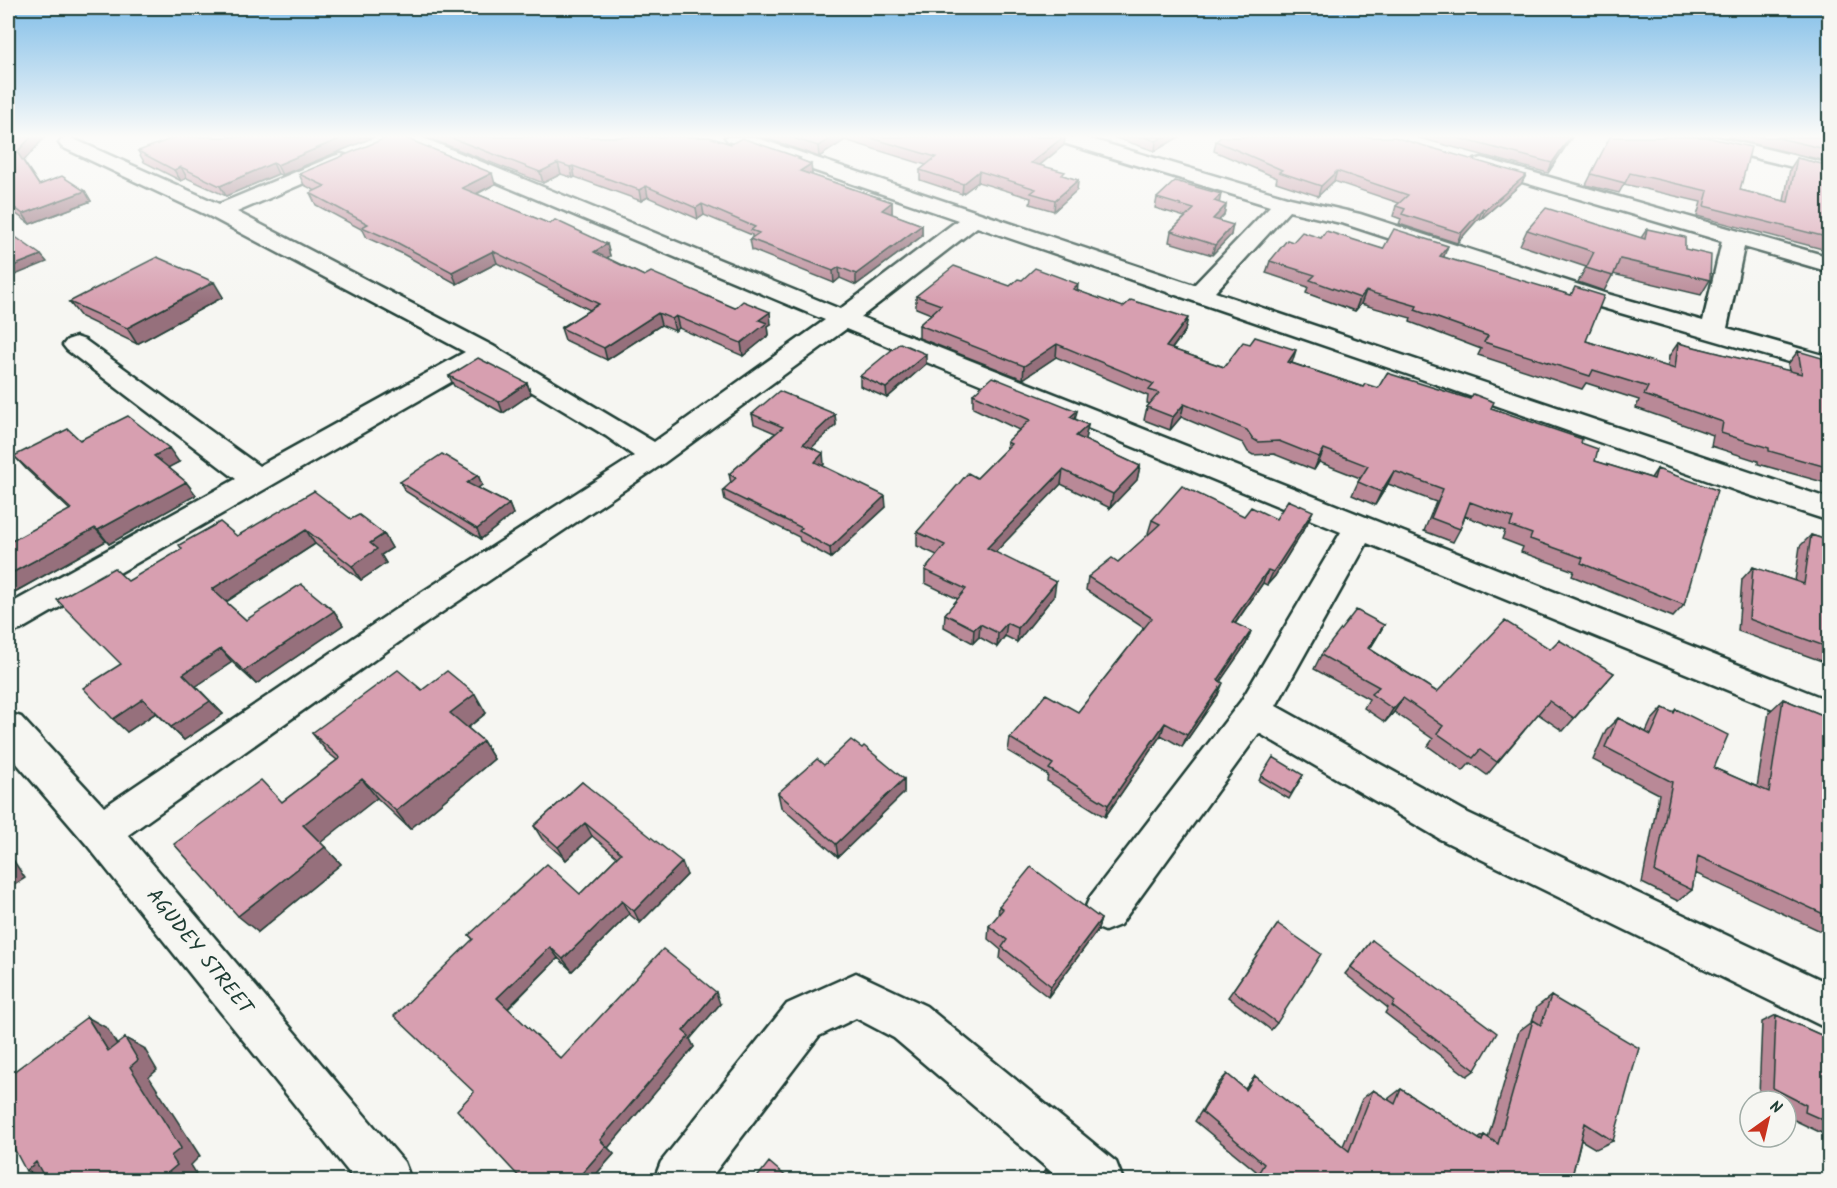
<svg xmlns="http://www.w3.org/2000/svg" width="1837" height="1188" viewBox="0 0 1837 1188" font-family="Kalam,sans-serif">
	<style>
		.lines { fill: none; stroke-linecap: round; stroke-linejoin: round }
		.minor-casing { stroke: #1f3d34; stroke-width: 5 }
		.minor { fill: #f6f6f2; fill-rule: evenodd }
		.wall { fill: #b98997; stroke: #1f3d34; stroke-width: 1.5 }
		.shaded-wall { fill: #966f7b; stroke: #1f3d34; stroke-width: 1.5 }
		.building { fill: #d79fb0; stroke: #1f3d34; stroke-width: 1.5 }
		.labels { text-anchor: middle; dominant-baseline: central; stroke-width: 6; stroke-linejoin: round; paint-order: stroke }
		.near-street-label { font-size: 21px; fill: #1f3d34; stroke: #f6f6f2 }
	</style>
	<rect width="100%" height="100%" fill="#f6f6f2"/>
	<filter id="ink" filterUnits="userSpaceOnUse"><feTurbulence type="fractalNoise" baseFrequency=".0167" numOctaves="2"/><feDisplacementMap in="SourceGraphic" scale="12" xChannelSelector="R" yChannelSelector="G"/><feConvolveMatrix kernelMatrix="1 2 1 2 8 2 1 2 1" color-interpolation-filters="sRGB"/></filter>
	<g filter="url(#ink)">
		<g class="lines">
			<g class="minor-casing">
				<path id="minor" d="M69 137 219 204 334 156 341 154 348 156 351 160 348 164 237 212 493 346 654 442 825 320 398 141 395 137H421L840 309 958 220 728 141 725 137H754L1194 285 1270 206 1057 141 1054 137H1084L1290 198 1360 214 1604 293 1703 321 1722 241 1475 168 1472 164 1475 160 1482 158 1489 160 1830 257V272L1744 247 1727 328 1830 357V374L1586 303 1345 224 1289 211 1215 292 1830 499V521L1737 491 1430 382 977 227 861 317 1830 701V732L1367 543 1276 706 1468 813 1830 984V1030L1440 839 1259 733 1120 925 1105 931 1090 925 1084 911 1090 897 1241 701 1341 532 846 329 664 463 426 623 128 835 404 1162 411 1180H355L87 845 8 753V713L21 717 104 807 402 605 634 456 606 436 484 363 20 630 8 634V605L236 479 67 350 63 345 67 340 76 337 85 340 259 466 465 352 211 217 62 147 59 143 62 139Z
					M1682 137H1716L1830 164V176L1685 141Z
					M856 973 926 1006 1116 1162 1123 1180H1061L894 1038 856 1018 819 1036 709 1180H654L661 1162 787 1004Z"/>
			</g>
			<use href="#minor" class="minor"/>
		</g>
		<path class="wall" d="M8 137 39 185 85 191 91 201 30 224 8 208Z
			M374 137 282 175 278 174 226 196 187 178 181 181 144 162 138 151Z
			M426 137H709L731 144 800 158V160L811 164 812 175 892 202V213L891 214 922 225V236L856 285 840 278 834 283 752 250 750 239 752 238V235L704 215 698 219 648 197 641 201 575 177 573 178 561 174 543 183Z
			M762 137H944L950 138 952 137H1065L1064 145 1040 165 1065 176 1078 180 1077 190 1054 211 1030 204 1031 198 978 182 962 194 920 180V170L926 165 845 140 819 157 763 137Z
			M1113 137H1179L1155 151Z
			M1416 137H1572L1548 173Z
			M1610 137 1740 190 1784 201 1790 169 1797 158 1830 166V251L1697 216 1701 202 1624 184 1619 193 1586 185Z
			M1724 137H1830V162Z
			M1216 141 1526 175 1521 184 1481 219 1479 218 1457 243 1399 224 1401 219 1393 216 1396 206 1399 203 1334 181 1318 196 1276 182 1277 178 1214 151Z
			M299 174 495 184 477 194 550 224 607 244 610 256 607 258 644 276 771 324 768 326 769 335 743 356 679 328 675 331 661 325 607 360 565 340 561 328 590 310 497 263 457 284 401 253 367 238 363 230 316 205 310 193 316 191 304 185Z
			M1157 198 1219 203 1226 205 1224 215 1219 220 1231 235 1212 255 1169 242 1171 231 1185 217 1155 208Z
			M1647 229 1710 280 1701 295 1613 274 1604 291 1578 282 1586 267 1520 245 1527 230 1641 238Z
			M1321 238 1383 249 1444 257 1586 341 1668 367 1669 356 1678 343 1789 371 1788 364 1798 351 1830 403V479L1826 483 1758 464V461L1711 446 1713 435 1636 408 1639 400 1586 383 1582 389 1478 355 1481 349 1410 322 1411 318 1361 304 1355 311 1306 293 1308 287 1266 273 1270 261 1293 242Z
			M1022 280 1078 291 1185 331 1172 349 1224 367 1292 363 1363 387 1378 388 1491 408 1581 443 1595 461 1651 478 1657 469 1684 605 1673 617 1572 576 1574 571 1521 552 1523 547 1502 539 1505 531 1465 516 1460 529 1453 542 1424 531 1436 502 1388 484 1375 505 1352 495 1360 478 1319 462 1314 470 1274 454 1253 455 1248 452 1243 443 1181 417 1170 430 1144 420 1147 407 1150 404 1147 403 1148 396 1056 357 1023 379 919 338V325L931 314 916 308V296L1010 286Z
			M223 297 137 344 81 317 69 302Z
			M926 364 887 398 860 386V376Z
			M449 376 527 383 531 394 503 413 454 386Z
			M973 394 1075 419 1088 425 1085 439 1084 440 1140 466 1137 480 1110 508 1061 484 995 552 1054 596 1017 642 1005 636 997 647 979 637 973 643 944 627 945 614 958 599 925 583V570L937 555 917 546V532L977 478 1006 449 1007 442 1019 430 973 408Z
			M752 414H835L836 425 811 448 824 464 823 466 886 507 831 558 800 541 799 537 725 500 723 490 731 483 729 474 775 433 754 424Z
			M80 440 179 462 168 467 186 482 196 495 109 544 106 541 11 594 70 510 26 469 14 456Z
			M478 475 482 485 478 488 509 504 513 514 481 539 405 491 400 482Z
			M1244 516 1276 519 1307 524 1275 576 1267 585 1263 583 1235 624 1251 631 1246 644 1220 681 1218 695 1182 747 1161 735 1105 817 1047 781 1048 775 1008 751 1010 738 1078 712 1144 628 1086 590 1088 577 1118 562 1150 534 1148 533 1152 520Z
			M351 519 384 534 392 548 381 555 386 563 361 580 315 544 226 602 246 620 334 611 343 625 256 684 232 662 196 686 223 714 184 740 156 713 127 732 121 664 128 581 237 536Z
			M1811 535 1830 541V664L1738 631 1742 579 1753 567 1795 581 1800 546Z
			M1384 625 1370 649 1437 692 1550 649 1614 673 1563 731 1538 714 1487 775 1470 763 1463 771 1428 746 1433 739 1394 712 1385 722 1364 708 1369 699 1314 669 1321 655Z
			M422 690 486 713 468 728 483 741 494 759 410 829 377 798 320 842 341 864 258 932 282 802 337 760 327 752 312 733Z
			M1783 699 1830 718V933L1827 934 1695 873 1692 890 1678 901 1642 883 1659 794 1593 760 1606 730 1618 718 1646 732 1651 721 1663 708 1672 713 1676 709 1714 768 1757 787 1769 712Z
			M862 748 904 779V793L838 857 781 807 778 793 824 765Z
			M1303 775 1289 799 1259 781 1261 776Z
			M582 782 687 875 640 923 629 914 572 971 558 958 508 1009 561 1059 720 1004 690 1039 694 1047 608 1148 614 1154 591 1180H522L474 1092 473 939 469 935 580 894 617 857 592 836 566 860 542 839 534 826Z
			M999 906 1101 919 1097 931 1048 997 1000 959 1001 950 988 939 989 926 998 916Z
			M1278 924 1277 1023 1271 1030 1228 997Z
			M1372 940 1475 1070 1467 1076 1385 1013 1388 1008 1345 974Z
			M1551 996 1613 1141 1596 1149 1581 1140 1571 1180H1250L1256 1171 1195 1121 1219 1083 1227 1074 1245 1089 1255 1076 1343 1146 1362 1099 1373 1090 1389 1100V1098L1401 1089 1478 1139 1484 1135 1488 1138 1519 1031 1532 1021 1537 1007Z
			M1776 1015 1830 1039V1137L1790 1118 1791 1111 1786 1108V1101H1771L1759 1095 1762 1022Z"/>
		<path class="shaded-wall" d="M31 137H45L23 162 17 152Z
			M344 137H374L282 175 277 165Z
			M833 137H845V140L819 157 818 146Z
			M1063 137H1065L1064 145 1030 173 1031 163Z
			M1163 137H1179L1155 151 1156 141Z
			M1570 137H1572L1548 173 1552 163Z
			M273 163 278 174 226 196 220 186Z
			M558 163 561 174 543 183 540 172Z
			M811 164 812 175 800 171Z
			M573 166 575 177 573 178 570 167Z
			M181 167 187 178 181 181 174 170Z
			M979 171 978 182 962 194 963 184Z
			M1337 171 1334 181 1318 196 1321 186Z
			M492 173 495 184 466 199 462 188Z
			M1526 175 1521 184 1481 219 1486 209Z
			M1078 180 1077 190 1054 211 1055 200Z
			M646 186 648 197 641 201 639 190Z
			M85 191 91 201 30 224 23 214Z
			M1221 194 1219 204 1214 201Z
			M892 202V213L882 221V210Z
			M702 204 704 215 698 219 696 208Z
			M1226 205 1224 215 1211 229 1213 219Z
			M1483 208 1479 218 1457 243 1461 233Z
			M922 225V236L856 285V274Z
			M1233 225 1231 235 1212 255 1215 245Z
			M607 244 610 256 597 264 594 252Z
			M1448 246 1443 259 1440 256Z
			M493 251 497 263 457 284 452 272Z
			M41 255 47 262 8 278V268Z
			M839 267 840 278 834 283 833 271Z
			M214 282 223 297 137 344 127 328Z
			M1078 284 1077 296 1073 289Z
			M1366 291 1361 304 1355 311 1360 298Z
			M770 312 771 324 768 326 769 335 743 356 741 343 759 320Z
			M658 313 661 325 607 360 604 348Z
			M676 316 679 328 675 331 672 319Z
			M1188 318 1185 331 1164 359 1166 347Z
			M1057 344 1056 357 1023 379 1024 366Z
			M1296 350 1292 363 1288 362Z
			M926 354V364L887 398 886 388Z
			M527 383 531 394 503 413 499 402Z
			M1184 404 1181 417 1170 430 1173 417Z
			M1077 411 1074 425 1070 417Z
			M835 414 836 425 804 455 803 444Z
			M1088 425 1085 439 1074 450 1076 436Z
			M169 448 179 462 164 470 154 456Z
			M1324 449 1319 462 1314 470 1319 457Z
			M823 453 824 464 816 472 815 462Z
			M1140 466 1137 480 1110 508 1113 494Z
			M1063 470 1061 484 986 562 987 548Z
			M1394 471 1388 484 1375 505 1381 492Z
			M478 475 482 485 472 492 467 483Z
			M186 482 196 495 109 544 98 530Z
			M885 496 886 507 831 558 830 548Z
			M509 504 513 514 481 539 477 529Z
			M1313 511 1307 524 1275 576 1267 585 1273 572Z
			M95 528 106 541 11 594 8 590V575Z
			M306 530 315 544 224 603 212 589Z
			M384 534 392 548 381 555 386 563 361 580 352 566 370 543Z
			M1268 570 1263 583 1227 635 1232 622Z
			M1056 582 1054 596 1017 642 1018 628Z
			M334 611 343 625 256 684 244 671Z
			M1007 623 1005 636 997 647 998 633Z
			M980 624 979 637 973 643 974 629Z
			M1384 625 1376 639 1361 662 1368 648Z
			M1251 631 1246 644 1213 692 1218 680Z
			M221 649 232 662 195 687 183 674Z
			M1223 683 1218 695 1182 747 1187 735Z
			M475 694 486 713 462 732 450 713Z
			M1403 698 1394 712 1385 722 1393 709Z
			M143 699 157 712 127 732 113 719Z
			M210 701 223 714 184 740 171 727Z
			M1165 723 1161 735 1105 817 1108 805Z
			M483 741 494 759 410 829 396 811Z
			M362 779 377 798 320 843 303 825Z
			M904 779V793L838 857 836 844Z
			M585 823 592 836 566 860 558 847Z
			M325 847 341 864 258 932 238 916Z
			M8 852 25 878 8 889Z
			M682 862 687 875 640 923 634 911Z
			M622 901 629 914 572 971 563 959Z
			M1101 919 1097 931 1048 997 1051 986Z
			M550 947 558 958 507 1009 497 998Z
			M716 992 720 1004 690 1039 694 1047 608 1148 600 1140 683 1031Z
			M87 1017 107 1028 127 1061 108 1051Z
			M125 1038 144 1048 157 1070 149 1077 200 1156 191 1165 196 1173 188 1180H159L171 1156 130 1067Z
			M606 1146 614 1154 591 1180H576Z
			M36 1162 49 1179 26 1171Z
			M552 1175 558 1180H547Z"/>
		<path class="building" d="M8 137H31L17 152 39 185 62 176 85 191 23 214 8 203Z
			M176 137H344L277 165 273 163 220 186 181 167 174 170 138 151Z
			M388 137H403L492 173 462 188 550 224 555 220 607 244 594 252 644 276 651 272 735 308 743 301 770 312 759 320 767 323 741 343 676 316 672 319 658 313 604 348 561 328 599 304 493 251 452 272 396 242 362 227 368 224 310 193 325 186 299 174Z
			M449 137H709L731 144 742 138 800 158 798 159 811 164 800 171 892 202 882 210 922 225 856 274 839 267 833 271 750 239 759 233 751 230 755 227 702 204 696 208 646 186 639 190 573 166 570 167 558 163 540 172Z
			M790 137H833L818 146Z
			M868 137H944L950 138 952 137H1063L1031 163 1065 172 1062 175 1078 180 1055 200 1031 193 1036 189 979 171 963 184 920 170 936 157Z
			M1144 137H1163L1156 141Z
			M1221 137H1394L1526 175 1486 209 1483 208 1461 233 1402 214 1405 209 1396 206 1408 195 1337 171 1321 186 1279 172 1282 170 1216 141Z
			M1454 137H1570L1552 163Z
			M1610 137H1706L1751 147 1740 190 1788 202 1797 158 1830 166V238L1704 206 1708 191 1630 173 1625 183 1591 174Z
			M1774 137H1830V150Z
			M1175 181 1221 194 1214 201 1226 205 1213 219 1233 225 1215 245 1171 231 1194 209 1157 198Z
			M1546 208 1645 239 1647 229 1685 237V249L1711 255 1710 280 1620 259 1613 276 1586 268 1594 252 1527 230Z
			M1394 229 1448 246 1440 256 1571 295 1575 287 1604 296 1586 341 1675 369 1678 343 1802 374 1798 351 1822 358 1830 403V468L1769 451V448L1721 433 1723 422 1644 395 1648 387 1593 370 1590 376 1484 342 1488 336 1415 310 1417 306 1366 291 1360 298 1310 280 1315 275 1270 261 1287 240 1293 242 1302 232 1321 238 1326 231 1383 249Z
			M14 236 41 255 8 268V238Z
			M157 257 214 282 127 328 69 302Z
			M954 266 1010 286 1018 279 1022 280 1035 268 1078 284 1073 289 1123 307 1131 300 1188 318 1166 347 1224 367 1243 342 1250 344 1255 337 1296 350 1288 362 1363 387 1365 384 1378 388 1387 373 1470 399 1473 394 1494 402 1491 408 1582 439 1581 443 1598 449 1595 461 1654 479 1657 469 1717 490 1684 605 1581 563 1583 558 1530 539 1532 534 1510 526 1513 518 1470 502 1460 529 1431 518 1443 489 1394 471 1381 492 1358 482 1368 466 1324 449 1319 457 1279 441 1258 442 1253 439 1247 430 1184 404 1173 417 1147 407 1159 393 1149 390 1154 384 1057 344 1024 366 919 325 941 305 916 296Z
			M900 343 926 354 886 388 860 376Z
			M478 358 527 383 499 402 449 376Z
			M992 377 1077 411 1070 417 1088 425 1076 436 1140 466 1113 494 1063 470 987 548 1056 582 1018 628 1007 623 998 633 980 624 974 629 945 614 966 589 925 570 945 545 917 532 968 473 977 478 1011 444 1007 442 1030 420 973 394Z
			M779 391 835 414 803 444 823 453 815 462 885 496 830 548 799 531 802 528 723 490 736 478 729 474 783 427 752 414Z
			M128 416 169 448 154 456 186 482 98 530 95 528 8 575V543L71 509 14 456 68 429 80 440Z
			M442 454 478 475 467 483 509 504 477 529 400 482Z
			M1182 486 1244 516 1251 507 1276 519 1288 500 1313 511 1280 562 1273 572 1268 570 1232 622 1251 631 1218 680 1223 683 1187 735 1165 723 1108 805 1049 769 1053 764 1010 738 1046 694 1078 712 1152 618 1088 577 1112 558 1118 562 1160 524 1152 520Z
			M314 491 351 519 359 515 384 534 370 543 377 549 352 566 306 530 212 589 246 620 301 584 334 611 244 671 221 649 183 674 210 701 171 727 143 699 113 719 83 688 121 664 57 600 114 568 128 581 182 549 179 545 220 522 237 536Z
			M1811 535 1830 541V648L1749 619 1753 567 1804 584Z
			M1356 610 1384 625 1368 648 1437 692 1505 621 1550 649 1559 640 1614 673 1574 718 1549 701 1497 762 1480 750 1473 758 1437 733 1443 726 1403 698 1393 709 1371 694 1379 687 1321 655Z
			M398 670 422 690 447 671 475 694 450 713 483 741 396 811 362 779 303 825 325 847 238 916 174 844 261 780 282 802 340 758 312 733Z
			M1783 699 1830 718V917L1698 856 1692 890 1655 872 1672 782 1605 747 1618 718 1651 735 1663 708 1674 713 1676 709 1728 735 1714 768 1769 792Z
			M851 740 862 748 864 746 904 779 836 844 778 793 817 759 824 765Z
			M1273 757 1303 775 1291 794 1261 776Z
			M582 782 682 862 634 911 622 901 563 959 550 947 497 998 561 1059 663 949 716 992 683 1031 689 1036 600 1140 606 1146 576 1180H557L552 1175 547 1180H522L457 1110 474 1092 394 1016 473 939 469 935 547 864 580 894 621 853 585 823 558 847 534 826Z
			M1031 867 1101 919 1051 986 1002 947 1007 940 989 926 1003 909 999 906Z
			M1278 924 1321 954 1277 1023 1233 990Z
			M1372 940 1497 1033 1475 1070 1392 1006 1395 1001 1351 967Z
			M1551 996 1639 1048 1613 1141 1585 1123 1571 1180H1436L1426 1174 1423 1180H1263L1257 1175 1264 1164 1202 1112 1227 1074 1246 1090 1255 1076 1349 1151 1373 1090 1395 1104 1401 1089 1482 1141 1484 1135 1498 1144 1533 1020 1541 1025Z
			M1776 1015 1830 1039V1123L1805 1112 1806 1105 1773 1088Z
			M87 1017 108 1051 125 1038 138 1060 130 1067 181 1148 171 1156 177 1165 159 1180H46L36 1162 26 1171 8 1137V1076Z
			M769 1162 790 1180H755Z
			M1045 1170 1057 1180H1039Z"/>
	</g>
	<linearGradient id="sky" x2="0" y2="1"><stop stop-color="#81bee8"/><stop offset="0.45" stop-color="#fbfbf9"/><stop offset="1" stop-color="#fbfbf9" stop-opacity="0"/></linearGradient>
	<rect width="1837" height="303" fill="url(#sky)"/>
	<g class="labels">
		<g class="near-street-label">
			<text transform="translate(199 952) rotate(51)">AGUDEY STREET</text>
		</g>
	</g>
	<rect width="1837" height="1188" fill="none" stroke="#f6f6f2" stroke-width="30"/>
	<rect x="15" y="15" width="1807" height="1158" fill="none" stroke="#1f3d34" stroke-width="2" filter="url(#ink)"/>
	<g transform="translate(1768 1119) rotate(34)"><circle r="28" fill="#f6f6f2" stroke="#a0aca6" stroke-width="1.5"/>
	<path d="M0-4.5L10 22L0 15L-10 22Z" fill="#c8321e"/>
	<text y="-9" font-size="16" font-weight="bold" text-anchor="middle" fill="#1f3d34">N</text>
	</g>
</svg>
